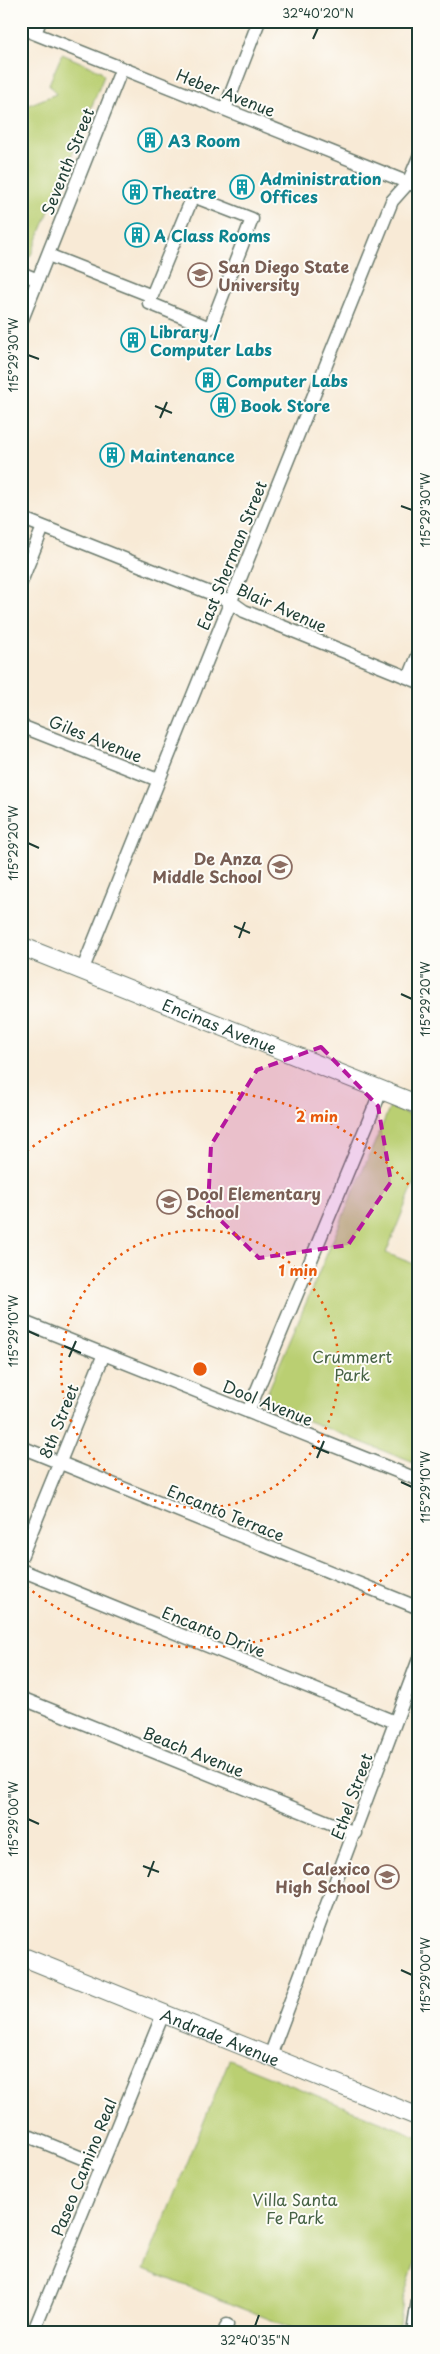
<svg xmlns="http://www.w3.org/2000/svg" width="440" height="2354" viewBox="0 0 440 2354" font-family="'Playpen Sans',sans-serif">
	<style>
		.park { fill: #bacf72; stroke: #6c8653 }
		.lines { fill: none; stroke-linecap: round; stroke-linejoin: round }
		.street-casing { stroke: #6b7a6d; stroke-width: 15 }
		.secondary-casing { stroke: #6b7a6d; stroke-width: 20 }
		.street { stroke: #fff; stroke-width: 12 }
		.secondary { stroke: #fff; stroke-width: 18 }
		.marked { fill: #b5179e; fill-opacity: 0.2; stroke: #b5179e; stroke-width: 4; stroke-dasharray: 10 6; stroke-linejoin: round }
		.ticks { fill: none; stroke: #1f3d34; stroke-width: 2 }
		.ring { fill: none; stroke: #e8590c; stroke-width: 2.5; stroke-dasharray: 2.5 5 }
		.labels { text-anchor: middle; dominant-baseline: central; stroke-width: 4; stroke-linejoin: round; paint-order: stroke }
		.street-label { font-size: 16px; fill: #1f3d34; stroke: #fdfcf7 }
		.culture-label { font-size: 16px; font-weight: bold; fill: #0d838f; stroke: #fdfcf7; text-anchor: start }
		.education-label { font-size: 16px; font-weight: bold; fill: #785e54; stroke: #fdfcf7; text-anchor: start }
		.park-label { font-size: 16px; fill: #466244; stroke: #fdfcf7 }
		.centre { fill: #e8590c; stroke: #fdfcf7; stroke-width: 2.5 }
		.ring-label { font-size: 15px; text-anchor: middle; font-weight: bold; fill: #e8590c; stroke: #fdfcf7; stroke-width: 4; stroke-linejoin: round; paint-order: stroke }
		.neatline { fill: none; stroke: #1f3d34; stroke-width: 2 }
		.ticks-label { font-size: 12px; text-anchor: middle; fill: #1f3d34 }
	</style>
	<rect width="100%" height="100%" fill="#fdfcf7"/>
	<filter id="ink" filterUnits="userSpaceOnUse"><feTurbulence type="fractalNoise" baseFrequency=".02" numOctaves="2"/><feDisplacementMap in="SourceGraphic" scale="10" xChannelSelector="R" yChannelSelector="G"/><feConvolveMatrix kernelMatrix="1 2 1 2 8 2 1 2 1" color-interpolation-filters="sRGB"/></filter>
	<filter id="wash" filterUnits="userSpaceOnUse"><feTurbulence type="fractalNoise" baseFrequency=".0096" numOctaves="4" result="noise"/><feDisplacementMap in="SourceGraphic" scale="20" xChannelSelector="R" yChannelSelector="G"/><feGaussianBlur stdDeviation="1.12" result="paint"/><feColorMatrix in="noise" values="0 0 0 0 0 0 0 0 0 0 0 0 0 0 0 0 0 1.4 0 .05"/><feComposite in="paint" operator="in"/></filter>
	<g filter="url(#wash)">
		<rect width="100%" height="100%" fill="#f8ead6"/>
		<path class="park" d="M62 54 101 71 104 76 31 255 28 258 22 260 21 108 56 94 49 84Z
			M390 1107 419 1119V1171L386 1253 419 1266V1465L263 1403Z
			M229 2060 419 2137V2249L403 2299 399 2333H304L144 2269Z"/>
	</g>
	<g filter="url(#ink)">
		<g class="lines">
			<g class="street-casing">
				<path id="street" d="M21 28 419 187
					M35 33 40 21
					M225 109 259 21
					M193 196 252 219 210 328 149 303Z
					M48 255 152 296
					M21 273 38 280
					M21 322 122 68
					M21 518 230 601 244 611 419 682
					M21 582 43 527
					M409 678 419 653
					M21 726 158 780
					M82 971 392 201 408 183 419 157
					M21 1321 419 1480
					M248 1412 381 1091
					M21 1447 419 1608
					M21 1557 104 1354
					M21 1570 395 1722
					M21 1698 355 1833
					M270 2056 419 1659
					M21 2133 101 2166
					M33 2333 163 2014
					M224 2333 227 2325
					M413 2333 419 2294"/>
			</g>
			<g class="secondary-casing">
				<g id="secondary">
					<path id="s1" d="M21 946 419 1105"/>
					<path id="s2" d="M21 1956 419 2117"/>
				</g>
			</g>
			<use href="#street" class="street"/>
			<use href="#secondary" class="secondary"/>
		</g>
	</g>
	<path class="marked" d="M321 1047 378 1106 391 1182 348 1245 259 1258 208 1208 211 1145 257 1070Z"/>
	<path class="ticks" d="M313 39 318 28M28 355 39 359M155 406 172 413M160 418 167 402M401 506 412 510M28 843 39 848M234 926 250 933M239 938 245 922M401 994 412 999M28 1331 39 1336M64 1346 81 1353M69 1357 76 1341M312 1446 329 1453M317 1458 324 1441M401 1482 412 1487M28 1819 39 1824M143 1866 159 1872M148 1877 154 1861M401 1970 412 1975M255 2326 259 2315"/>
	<g class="ring">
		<circle cx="200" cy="1369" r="139"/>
		<path d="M418 1542A278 278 0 0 1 21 1582M21 1156A278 278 0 0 1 418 1196"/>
	</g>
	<defs>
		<g id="building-ring" transform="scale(1.25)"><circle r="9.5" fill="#fdfcf7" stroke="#0f9aa8" stroke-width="1.5"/><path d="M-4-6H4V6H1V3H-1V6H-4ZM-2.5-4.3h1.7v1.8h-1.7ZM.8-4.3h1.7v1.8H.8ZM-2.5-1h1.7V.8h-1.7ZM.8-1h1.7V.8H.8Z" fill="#0f9aa8"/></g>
		<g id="university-ring" transform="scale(1.25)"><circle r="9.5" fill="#fdfcf7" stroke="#8d6e63" stroke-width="1.5"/><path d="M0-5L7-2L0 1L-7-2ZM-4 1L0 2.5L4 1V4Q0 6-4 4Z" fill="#8d6e63"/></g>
		<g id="school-ring" transform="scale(1.25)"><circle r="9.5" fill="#fdfcf7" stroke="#8d6e63" stroke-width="1.5"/><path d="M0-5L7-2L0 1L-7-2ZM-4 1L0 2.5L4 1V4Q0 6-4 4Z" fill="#8d6e63"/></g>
	</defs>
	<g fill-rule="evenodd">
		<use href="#building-ring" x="150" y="140"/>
		<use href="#building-ring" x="242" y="187"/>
		<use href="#building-ring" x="135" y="192"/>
		<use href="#building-ring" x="137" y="235"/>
		<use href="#university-ring" x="200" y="275"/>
		<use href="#building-ring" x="133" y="340"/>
		<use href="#building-ring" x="208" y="380"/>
		<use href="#building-ring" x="223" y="405"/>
		<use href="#building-ring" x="112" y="455"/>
		<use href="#school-ring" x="280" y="867"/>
		<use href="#school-ring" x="169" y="1202"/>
		<use href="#school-ring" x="387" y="1877"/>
	</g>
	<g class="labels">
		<g class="street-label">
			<text transform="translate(226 92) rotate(21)">Heber Avenue</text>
			<text transform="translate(67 161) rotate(-68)">Seventh Street</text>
			<text transform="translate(231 555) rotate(-68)">East Sherman Street</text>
			<text transform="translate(282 607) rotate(24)">Blair Avenue</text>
			<text transform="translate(96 738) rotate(22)">Giles Avenue</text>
			<text stroke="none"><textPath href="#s1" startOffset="214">Encinas Avenue</textPath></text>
			<text transform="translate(268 1402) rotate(22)">Dool Avenue</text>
			<text transform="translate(58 1421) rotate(-68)">8th Street</text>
			<text transform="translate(226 1512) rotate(22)">Encanto Terrace</text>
			<text transform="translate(214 1631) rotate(22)">Encanto Drive</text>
			<text transform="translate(194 1751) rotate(22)">Beach Avenue</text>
			<text transform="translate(351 1796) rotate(-70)">Ethel Street</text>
			<text stroke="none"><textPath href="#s2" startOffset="215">Andrade Avenue</textPath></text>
			<text transform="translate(83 2167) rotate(-68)">Paseo Camino Real</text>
		</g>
		<g class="culture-label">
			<text x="168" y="140">A3 Room</text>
			<text x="260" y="178">Administration<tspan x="260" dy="18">Offices</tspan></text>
			<text x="152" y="192">Theatre</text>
			<text x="154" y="235">A Class Rooms</text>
			<text x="150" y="331">Library /<tspan x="150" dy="18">Computer Labs</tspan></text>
			<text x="226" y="380">Computer Labs</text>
			<text x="240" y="405">Book Store</text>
			<text x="130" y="455">Maintenance</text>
		</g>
		<g class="education-label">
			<text x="218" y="266">San Diego State<tspan x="218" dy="18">University</tspan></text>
			<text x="262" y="858" text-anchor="end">De Anza<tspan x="262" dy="18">Middle School</tspan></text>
			<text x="186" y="1193">Dool Elementary<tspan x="186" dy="18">School</tspan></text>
			<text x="370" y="1868" text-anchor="end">Calexico<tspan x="370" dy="18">High School</tspan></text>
		</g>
		<g class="park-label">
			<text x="352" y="1356">Crummert<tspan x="352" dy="18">Park</tspan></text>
			<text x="295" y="2199">Villa Santa<tspan x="295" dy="18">Fe Park</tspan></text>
		</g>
	</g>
	<circle cx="200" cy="1369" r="8" class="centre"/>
	<g class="ring-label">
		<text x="317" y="1122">2 min</text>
		<text x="298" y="1276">1 min</text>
	</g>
	<rect width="440" height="2354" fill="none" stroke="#fdfcf7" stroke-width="55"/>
	<rect x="28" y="28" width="384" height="2298" class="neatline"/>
	<g class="ticks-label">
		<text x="318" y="18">32°40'20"N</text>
		<text transform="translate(14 355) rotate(-90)" y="4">115°29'30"W</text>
		<text transform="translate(426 510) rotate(-90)" y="4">115°29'30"W</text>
		<text transform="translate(14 843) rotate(-90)" y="4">115°29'20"W</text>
		<text transform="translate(426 999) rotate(-90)" y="4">115°29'20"W</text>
		<text transform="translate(14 1331) rotate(-90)" y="4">115°29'10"W</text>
		<text transform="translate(426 1487) rotate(-90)" y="4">115°29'10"W</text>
		<text transform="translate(14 1819) rotate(-90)" y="4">115°29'00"W</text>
		<text transform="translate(426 1975) rotate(-90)" y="4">115°29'00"W</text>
		<text x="255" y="2345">32°40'35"N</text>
	</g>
</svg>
